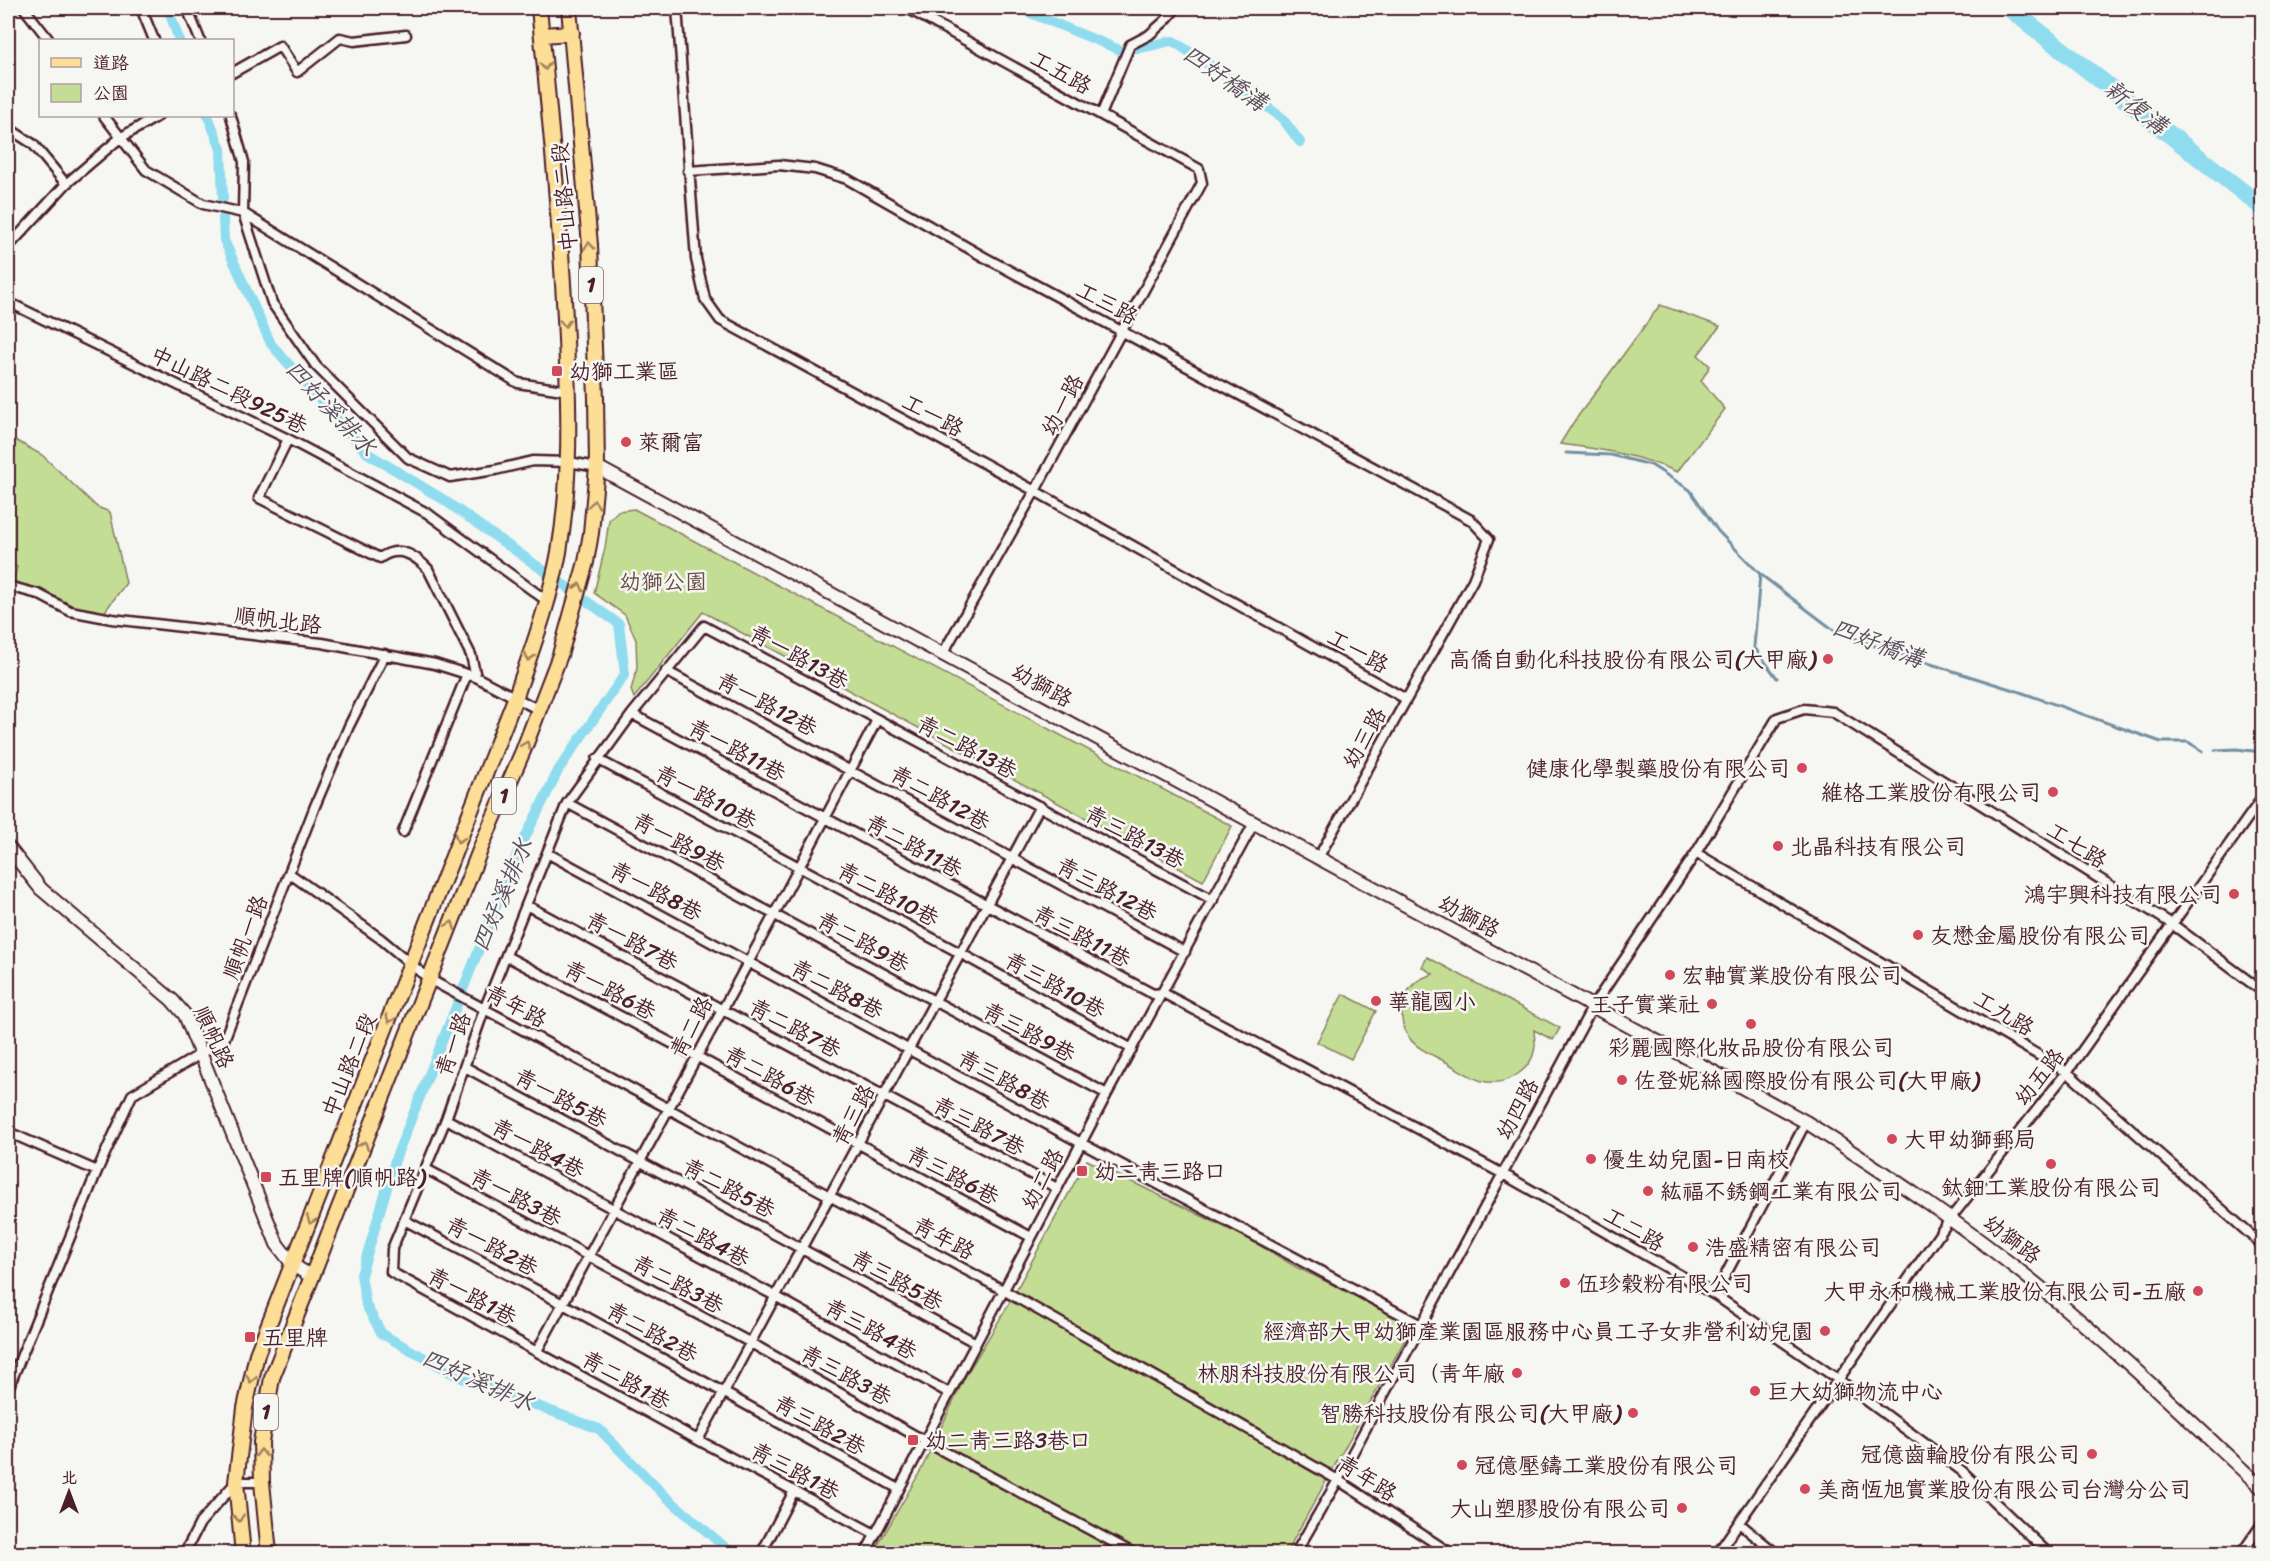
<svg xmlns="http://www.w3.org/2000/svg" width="2270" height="1561" viewBox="0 0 2270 1561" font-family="Sriracha,'LXGW WenKai TC',sans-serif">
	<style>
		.green { fill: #c4dd94; stroke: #877e60; stroke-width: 1.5 }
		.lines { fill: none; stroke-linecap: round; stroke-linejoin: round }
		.stream { stroke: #7390a1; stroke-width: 3 }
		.canal { stroke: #8fdcef; stroke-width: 10 }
		.river { stroke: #8fdcef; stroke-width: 18 }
		.street-casing { stroke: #4a1f2b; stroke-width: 13 }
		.secondary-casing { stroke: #4a1f2b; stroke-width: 16 }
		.primary-casing { stroke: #4a1f2b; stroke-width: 18 }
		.street { stroke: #f6f6f2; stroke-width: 8 }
		.secondary { stroke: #f6f6f2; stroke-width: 12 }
		.primary { stroke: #fcde96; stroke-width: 14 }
		.oneway { stroke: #a37e60 }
		.poi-dot { fill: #d1495b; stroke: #f6f6f2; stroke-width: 2 }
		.labels { text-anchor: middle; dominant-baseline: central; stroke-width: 5; stroke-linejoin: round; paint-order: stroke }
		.shield { fill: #f6f6f2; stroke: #7e6067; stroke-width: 1.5 }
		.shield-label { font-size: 21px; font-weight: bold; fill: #4a1f2b }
		.street-label { font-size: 22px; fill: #4a1f2b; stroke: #f6f6f2 }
		.poi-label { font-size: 22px; fill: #4a1f2b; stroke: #f6f6f2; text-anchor: start }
		.park-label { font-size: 22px; fill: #684e45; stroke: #f6f6f2 }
		.water-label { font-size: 24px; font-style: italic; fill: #5b4e5c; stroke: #f6f6f2 }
	</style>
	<rect width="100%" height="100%" fill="#f6f6f2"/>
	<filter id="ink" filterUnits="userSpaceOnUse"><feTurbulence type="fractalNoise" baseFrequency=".0167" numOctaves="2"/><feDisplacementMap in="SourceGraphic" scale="12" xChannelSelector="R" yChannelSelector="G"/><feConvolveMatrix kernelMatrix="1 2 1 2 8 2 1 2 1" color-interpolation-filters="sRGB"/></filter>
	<g filter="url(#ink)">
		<path class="green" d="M1660 305 1720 326 1698 355 1710 366 1701 381 1725 409 1677 472C1640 455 1600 449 1560 444L1573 423Z
			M8 436 42 455 97 507 110 512 126 583 103 614 72 607 57 599 13 583 17 567 8 563Z
			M634 509 1232 826 1203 881 703 612 634 698 631 690 637 668 636 640 625 615 594 593 605 548 609 520 618 511Z
			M1427 957 1560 1028 1553 1040 1534 1030C1534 1034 1535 1039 1535 1043 1535 1069 1507 1087 1482 1081 1470 1078 1457 1068 1446 1062 1433 1055 1416 1049 1408 1036 1397 1019 1401 990 1421 979 1424 977 1429 976 1433 974L1422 967Z
			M1343 994 1376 1011 1351 1059 1317 1042Z
			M1087 1160 1247 1238 1296 1267 1354 1295 1412 1327 1286 1553 873 1554 921 1470 966 1375 1003 1314Z"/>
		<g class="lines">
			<path class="stream" d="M1566 453 1611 455 1651 465 1690 490 1718 531 1760 574 1835 631 1883 649 2020 692 2161 742H2188L2203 751
				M1760 574 1754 647 1777 678
				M2215 750 2236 749 2262 752"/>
			<path class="canal" d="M168 8 179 40
				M1018 8 1120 50
				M1138 48C1151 47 1161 42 1173 41L1229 78 1282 118 1300 142
				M208 116 221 149 223 199
				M223 218 224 240 271 344 367 453 441 498 619 624 625 674 559 769 517 854 396 1157 361 1275 366 1305 382 1334 457 1376 599 1429 664 1495 733 1554"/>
			<path class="river" d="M2009 8 2262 207"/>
			<g class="street-casing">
				<path id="street" d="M24 8 49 40
					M141 8 154 40
					M187 8 200 40
					M677 8 696 259 705 299 720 320 1035 491 1406 699
					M907 8 1199 169 1202 183 1035 491 942 655
					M232 73 280 46 297 72 340 38 354 41 406 35
					M1101 115 1130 45 1149 35 1165 21 1176 8
					M104 116 146 170 203 204 243 213 518 383 569 391
					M231 116 244 162 243 213 272 303 316 366 408 458 450 477 495 470 533 461 569 462 597 467
					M8 128 33 144 66 184
					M688 171 779 165 815 169 847 179 984 257 1471 520 1489 539 1473 580 1318 858
					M8 247 66 184 120 138 158 116
					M8 302 288 439 427 513 547 601
					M288 439 259 498 380 558C398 545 414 554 428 569L471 655 476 677
					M8 586 38 594 70 611 112 619 322 643 435 664 476 677 539 710
					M666 671 1185 952
					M632 714 1153 994 1163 993 1503 1174 1715 1295 1839 1380 1962 1471 2049 1554
					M597 759 960 953 1132 1049
					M567 803C748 899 926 998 1107 1094
					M403 832 467 674
					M547 853 1081 1143 1421 1325
					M1696 853 2067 1072 2262 1245
					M289 873 381 939 429 979 1003 1290 1338 1480 1452 1554
					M526 905 1057 1188
					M506 956 696 1056 1031 1237
					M465 1067 976 1343
					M446 1119 775 1296 949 1393
					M8 1132 97 1171
					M426 1169 751 1343 930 1444 1135 1554
					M404 1220 563 1304 899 1489
					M1715 1295 1806 1122
					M537 1351 775 913 877 720
					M8 1389 97 1171 132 1095 224 1040 315 806 349 726 385 654
					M698 1440 1040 806
					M1739 1523 1777 1554
					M875 1534 698 1440 391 1272 392 1249 446 1119 484 1010 567 803 632 714 704 626 1213 900
					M184 1554 200 1523 236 1482H262
					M761 1554 794 1491
					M865 1554 1107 1094 1254 823
					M1295 1554 1338 1480 1593 1006 1696 853 1777 718 1804 709 1833 712 2172 924 2262 991
					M1717 1554 1950 1219 2067 1072 2262 798
					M2241 1554 2262 1524"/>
			</g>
			<g class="secondary-casing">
				<path id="secondary" d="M597 467 1806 1122C1885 1173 1963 1225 2036 1284 2115 1348 2188 1419 2262 1488
					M8 847 41 889 172 1000 185 1015 277 1244 293 1265 312 1277"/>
			</g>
			<g class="primary-casing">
				<path id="primary" d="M542 35 572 33
					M243 1554 236 1482 245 1408 257 1354 516 696C532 649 550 601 559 552 571 481 569 411 566 339 561 228 550 118 539 8
					M269 1554 262 1482 261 1442 272 1378 484 840 523 751 560 655 586 562 591 533 597 467 596 398 590 245 569 8"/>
			</g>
			<use href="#street" class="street"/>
			<use href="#secondary" class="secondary"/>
			<use href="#primary" class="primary"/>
		</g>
		<defs><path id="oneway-chevron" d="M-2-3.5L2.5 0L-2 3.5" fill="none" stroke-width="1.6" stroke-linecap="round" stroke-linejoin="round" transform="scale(1.5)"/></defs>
		<g class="oneway">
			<use href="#oneway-chevron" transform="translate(545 66) rotate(85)"/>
			<use href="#oneway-chevron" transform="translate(589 246) rotate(-94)"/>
			<use href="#oneway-chevron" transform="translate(565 323) rotate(88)"/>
			<use href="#oneway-chevron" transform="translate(594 504) rotate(-85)"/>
			<use href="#oneway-chevron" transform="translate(579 587) rotate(-75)"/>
			<use href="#oneway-chevron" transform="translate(529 657) rotate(108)"/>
			<use href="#oneway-chevron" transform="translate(526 745) rotate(-69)"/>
			<use href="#oneway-chevron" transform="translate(459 839) rotate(111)"/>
			<use href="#oneway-chevron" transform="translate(451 925) rotate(-68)"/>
			<use href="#oneway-chevron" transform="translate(390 1019) rotate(112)"/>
			<use href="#oneway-chevron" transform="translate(364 1145) rotate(-68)"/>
			<use href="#oneway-chevron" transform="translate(311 1220) rotate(112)"/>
			<use href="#oneway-chevron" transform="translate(251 1379) rotate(103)"/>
			<use href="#oneway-chevron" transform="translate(261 1453) rotate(-91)"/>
			<use href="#oneway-chevron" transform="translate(239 1518) rotate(84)"/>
		</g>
	</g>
	<g class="poi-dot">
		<rect x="551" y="365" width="12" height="12" rx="3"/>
		<circle cx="626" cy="442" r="6"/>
		<circle cx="1828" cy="659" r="6"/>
		<circle cx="1802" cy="768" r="6"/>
		<circle cx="2053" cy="792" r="6"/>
		<circle cx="1778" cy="846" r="6"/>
		<circle cx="2234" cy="894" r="6"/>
		<circle cx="1918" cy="935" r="6"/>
		<circle cx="1670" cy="975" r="6"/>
		<circle cx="1376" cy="1001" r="6"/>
		<circle cx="1712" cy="1004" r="6"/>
		<circle cx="1751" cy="1024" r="6"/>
		<circle cx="1622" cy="1080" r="6"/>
		<circle cx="1892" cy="1139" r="6"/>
		<circle cx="1591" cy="1159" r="6"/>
		<circle cx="2051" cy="1164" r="6"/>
		<rect x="1076" y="1165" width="12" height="12" rx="3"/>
		<rect x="260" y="1171" width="12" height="12" rx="3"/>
		<circle cx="1648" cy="1191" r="6"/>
		<circle cx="1693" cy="1247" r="6"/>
		<circle cx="1565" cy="1283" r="6"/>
		<circle cx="2198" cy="1291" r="6"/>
		<circle cx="1825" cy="1331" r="6"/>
		<rect x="244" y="1331" width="12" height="12" rx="3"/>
		<circle cx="1517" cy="1373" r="6"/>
		<circle cx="1755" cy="1391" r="6"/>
		<circle cx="1633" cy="1413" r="6"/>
		<rect x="907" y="1434" width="12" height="12" rx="3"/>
		<circle cx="2092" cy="1454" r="6"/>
		<circle cx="1462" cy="1465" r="6"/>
		<circle cx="1805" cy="1489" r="6"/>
		<circle cx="1682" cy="1508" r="6"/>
	</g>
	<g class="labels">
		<g class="shield">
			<rect x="579" y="267" width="24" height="36" rx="4.5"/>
			<rect x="492" y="778" width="24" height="36" rx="4.5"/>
			<rect x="254" y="1394" width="24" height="36" rx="4.5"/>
		</g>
		<g class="shield-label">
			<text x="591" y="285">1</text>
			<text x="504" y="796">1</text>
			<text x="266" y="1412">1</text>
		</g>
		<g class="street-label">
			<text transform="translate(1061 72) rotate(29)">工五路</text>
			<text transform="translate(564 197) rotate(-95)">中山路二段</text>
			<text transform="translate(1107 303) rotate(28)">工三路</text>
			<text transform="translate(229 390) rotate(26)">中山路二段925巷</text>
			<text transform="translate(1062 405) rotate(-62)">幼一路</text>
			<text transform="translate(933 415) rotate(28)">工一路</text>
			<text transform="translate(278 620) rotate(7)">順帆北路</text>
			<text transform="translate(1358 651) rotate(29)">工一路</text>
			<text transform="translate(799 657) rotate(29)">青一路13巷</text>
			<text transform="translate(1042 685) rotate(29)">幼獅路</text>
			<text transform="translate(767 704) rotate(28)">青一路12巷</text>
			<text transform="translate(1364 738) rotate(-61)">幼三路</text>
			<text transform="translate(967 747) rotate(28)">青二路13巷</text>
			<text transform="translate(737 750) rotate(28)">青一路11巷</text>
			<text transform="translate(706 797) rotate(28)">青一路10巷</text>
			<text transform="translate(940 798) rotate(29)">青二路12巷</text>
			<text transform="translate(1135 837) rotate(28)">青三路13巷</text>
			<text transform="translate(679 842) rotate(28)">青一路9巷</text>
			<text transform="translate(2077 845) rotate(32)">工七路</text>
			<text transform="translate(914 846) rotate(29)">青二路11巷</text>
			<text transform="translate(1107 889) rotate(28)">青三路12巷</text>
			<text transform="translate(656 891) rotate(28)">青一路8巷</text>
			<text transform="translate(888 894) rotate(28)">青二路10巷</text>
			<text transform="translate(1469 916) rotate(28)">幼獅路</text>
			<text transform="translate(1082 936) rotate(28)">青三路11巷</text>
			<text transform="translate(245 937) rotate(-69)">順帆一路</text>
			<text transform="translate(632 941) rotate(28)">青一路7巷</text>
			<text transform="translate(863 942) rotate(29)">青二路9巷</text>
			<text transform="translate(1055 985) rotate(29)">青三路10巷</text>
			<text transform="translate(837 989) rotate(28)">青二路8巷</text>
			<text transform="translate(610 990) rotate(28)">青一路6巷</text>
			<text transform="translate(516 1006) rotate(28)">青年路</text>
			<text transform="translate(2004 1013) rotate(31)">工九路</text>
			<text transform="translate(691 1027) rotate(-62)">青二路</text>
			<text transform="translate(795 1028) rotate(28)">青二路7巷</text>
			<text transform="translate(1029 1032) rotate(28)">青三路9巷</text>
			<text transform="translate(214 1037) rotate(65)">順帆路</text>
			<text transform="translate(453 1044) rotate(-71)">青一路</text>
			<text transform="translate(349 1065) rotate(-68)">中山路二段</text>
			<text transform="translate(770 1076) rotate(29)">青二路6巷</text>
			<text transform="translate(2039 1077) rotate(-52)">幼五路</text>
			<text transform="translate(1004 1080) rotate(29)">青三路8巷</text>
			<text transform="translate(561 1098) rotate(28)">青一路5巷</text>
			<text transform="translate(1517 1109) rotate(-62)">幼四路</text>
			<text transform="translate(853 1115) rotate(-62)">青三路</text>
			<text transform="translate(979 1126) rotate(28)">青三路7巷</text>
			<text transform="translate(538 1148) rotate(28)">青一路4巷</text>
			<text transform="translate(953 1175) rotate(28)">青三路6巷</text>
			<text transform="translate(1042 1179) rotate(-62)">幼二路</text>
			<text transform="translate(729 1188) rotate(28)">青二路5巷</text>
			<text transform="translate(516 1197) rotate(28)">青一路3巷</text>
			<text transform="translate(1634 1229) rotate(30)">工二路</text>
			<text transform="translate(703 1237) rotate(28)">青二路4巷</text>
			<text transform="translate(944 1238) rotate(28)">青年路</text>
			<text transform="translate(2012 1239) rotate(37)">幼獅路</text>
			<text transform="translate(492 1246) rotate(28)">青一路2巷</text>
			<text transform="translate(897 1280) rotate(29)">青三路5巷</text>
			<text transform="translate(678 1284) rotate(28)">青二路3巷</text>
			<text transform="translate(472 1296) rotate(28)">青一路1巷</text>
			<text transform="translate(871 1329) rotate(29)">青三路4巷</text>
			<text transform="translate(652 1332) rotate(29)">青二路2巷</text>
			<text transform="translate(846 1375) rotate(29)">青三路3巷</text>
			<text transform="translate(626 1380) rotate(29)">青二路1巷</text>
			<text transform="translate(820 1425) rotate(29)">青三路2巷</text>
			<text transform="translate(795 1471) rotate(28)">青三路1巷</text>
			<text transform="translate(1367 1478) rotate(32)">青年路</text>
		</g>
		<g class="poi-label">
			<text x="569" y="371">幼獅工業區</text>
			<text x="638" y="442">萊爾富</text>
			<text x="1816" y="659" text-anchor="end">高僑自動化科技股份有限公司(大甲廠)</text>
			<text x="1790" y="768" text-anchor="end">健康化學製藥股份有限公司</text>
			<text x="2041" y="792" text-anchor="end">維格工業股份有限公司</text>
			<text x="1790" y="846">北晶科技有限公司</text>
			<text x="2222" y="894" text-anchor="end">鴻宇興科技有限公司</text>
			<text x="1930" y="935">友懋金屬股份有限公司</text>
			<text x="1682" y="975">宏軸實業股份有限公司</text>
			<text x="1388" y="1001">華龍國小</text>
			<text x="1700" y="1004" text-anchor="end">王子實業社</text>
			<text x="1751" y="1047" text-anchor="middle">彩麗國際化妝品股份有限公司</text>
			<text x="1634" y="1080">佐登妮絲國際股份有限公司(大甲廠)</text>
			<text x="1904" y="1139">大甲幼獅郵局</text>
			<text x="1603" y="1159">優生幼兒園-日南校</text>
			<text x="1094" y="1171">幼二青三路口</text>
			<text x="278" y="1177">五里牌(順帆路)</text>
			<text x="2051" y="1187" text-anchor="middle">鈦鈿工業股份有限公司</text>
			<text x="1660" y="1191">紘福不銹鋼工業有限公司</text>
			<text x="1705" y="1247">浩盛精密有限公司</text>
			<text x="1577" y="1283">伍珍穀粉有限公司</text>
			<text x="2186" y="1291" text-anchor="end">大甲永和機械工業股份有限公司-五廠</text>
			<text x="1813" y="1331" text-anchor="end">經濟部大甲幼獅產業園區服務中心員工子女非營利幼兒園</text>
			<text x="262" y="1337">五里牌</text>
			<text x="1505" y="1373" text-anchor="end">林朋科技股份有限公司（青年廠</text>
			<text x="1767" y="1391">巨大幼獅物流中心</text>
			<text x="1621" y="1413" text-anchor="end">智勝科技股份有限公司(大甲廠)</text>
			<text x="925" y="1440">幼二青三路3巷口</text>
			<text x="2080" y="1454" text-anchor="end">冠億齒輪股份有限公司</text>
			<text x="1474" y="1465">冠億壓鑄工業股份有限公司</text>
			<text x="1817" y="1489">美商恆旭實業股份有限公司台灣分公司</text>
			<text x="1670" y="1508" text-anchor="end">大山塑膠股份有限公司</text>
		</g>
		<g class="park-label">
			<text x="663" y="581">幼獅公園</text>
		</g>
		<g class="water-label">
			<text transform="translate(1225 78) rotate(35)">四好橋溝</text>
			<text transform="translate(2136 107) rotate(38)">新復溝</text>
			<text transform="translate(331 408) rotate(47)">四好溪排水</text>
			<text transform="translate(1878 643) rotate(21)">四好橋溝</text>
			<text transform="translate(502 895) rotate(-67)">四好溪排水</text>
			<text transform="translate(478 1380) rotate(24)">四好溪排水</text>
		</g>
	</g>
	<rect width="2270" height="1561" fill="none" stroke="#f6f6f2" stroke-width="30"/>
	<rect x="15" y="15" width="2240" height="1531" fill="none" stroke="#4a1f2b" stroke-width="2" filter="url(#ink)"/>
	<rect x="39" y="39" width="195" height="78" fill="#f6f6f2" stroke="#b1a0a2" stroke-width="1.5"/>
	<rect x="51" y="58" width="30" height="9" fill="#fcde96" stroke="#b1a0a2" stroke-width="1.5"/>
	<text x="93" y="69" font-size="18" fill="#4a1f2b">道路</text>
	<rect x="51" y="84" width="30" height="18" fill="#c4dd94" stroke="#b1a0a2" stroke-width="1.5"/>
	<text x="93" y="99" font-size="18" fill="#4a1f2b">公園</text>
	<g transform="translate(69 1492)" stroke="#f6f6f2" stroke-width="4.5" paint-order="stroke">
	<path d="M0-4.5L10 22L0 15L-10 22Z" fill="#4a1f2b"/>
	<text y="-9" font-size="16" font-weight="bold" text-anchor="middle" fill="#4a1f2b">北</text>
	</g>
</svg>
